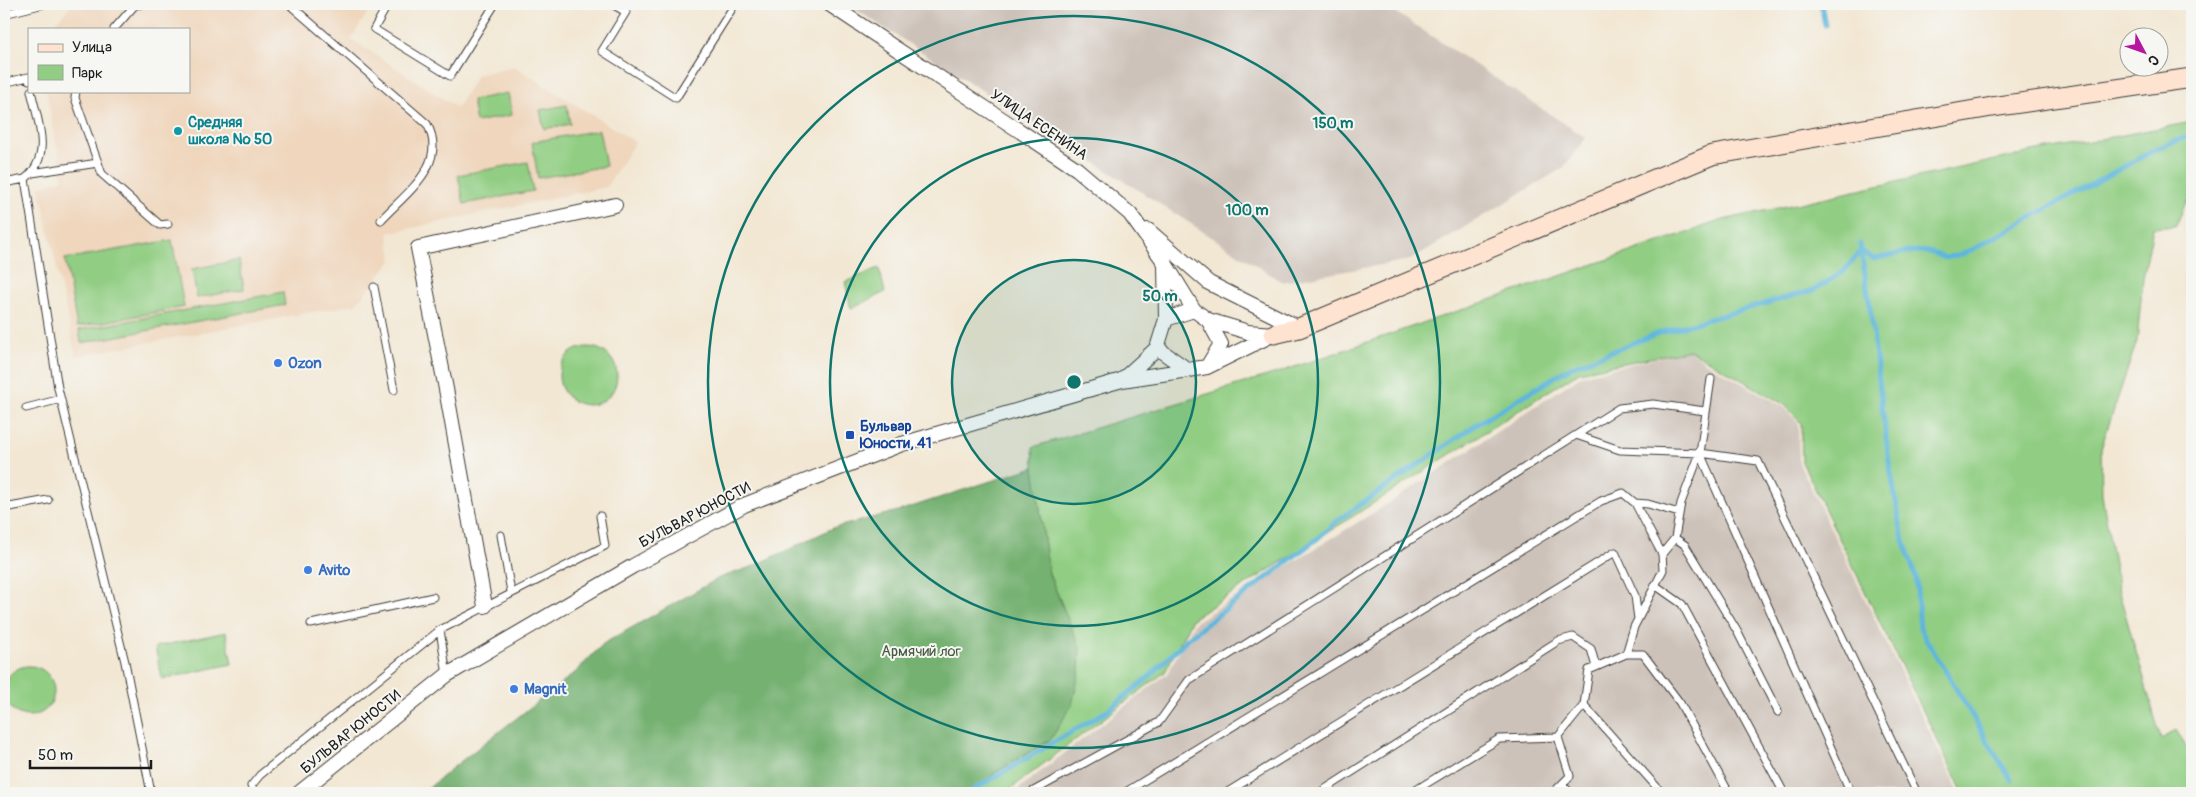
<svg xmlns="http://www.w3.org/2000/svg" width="2196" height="797" viewBox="0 0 2196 797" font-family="Pangolin,sans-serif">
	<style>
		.built { fill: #efd6bc }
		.industrial { fill: #cdc2b9 }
		.green { fill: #91ce83; stroke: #567550 }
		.forest { fill: #74b171; stroke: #486646 }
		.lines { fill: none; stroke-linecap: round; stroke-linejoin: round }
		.stream { stroke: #5db6db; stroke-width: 5 }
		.lane-casing { stroke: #3c3a37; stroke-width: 9 }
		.street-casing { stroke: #3c3a37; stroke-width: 16 }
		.secondary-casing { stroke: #3c3a37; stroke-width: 21 }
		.lane { stroke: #fff; stroke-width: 7 }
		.street { stroke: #fff; stroke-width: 14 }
		.secondary { stroke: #fee3d1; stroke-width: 19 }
		.ring { fill: none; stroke: #0f766e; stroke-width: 2.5 }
		.culture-dot { fill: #0f9aa8; stroke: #f6f6f2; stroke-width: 2 }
		.shop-dot { fill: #3f7fe0; stroke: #f6f6f2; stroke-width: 2 }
		.transit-dot { fill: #1a4fb4; stroke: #f6f6f2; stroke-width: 2 }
		.labels { text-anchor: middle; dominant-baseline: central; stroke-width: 4; stroke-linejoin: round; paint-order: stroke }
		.culture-label { font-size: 15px; font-weight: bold; fill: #0d838f; stroke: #f6f6f2; text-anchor: start }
		.street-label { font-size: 15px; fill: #1c1c1c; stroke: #f6f6f2 }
		.shop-label { font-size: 15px; font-weight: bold; fill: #366cbe; stroke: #f6f6f2; text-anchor: start }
		.transit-label { font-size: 15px; font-weight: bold; fill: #164399; stroke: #f6f6f2; text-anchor: start }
		.park-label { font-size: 15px; fill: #455a40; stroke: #f6f6f2 }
		.centre { fill: #0f766e; stroke: #f6f6f2; stroke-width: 2.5 }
		.ring-label { font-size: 15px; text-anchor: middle; font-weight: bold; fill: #0f766e; stroke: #f6f6f2; stroke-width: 4; stroke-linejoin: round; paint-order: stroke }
	</style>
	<rect width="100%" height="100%" fill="#f6f6f2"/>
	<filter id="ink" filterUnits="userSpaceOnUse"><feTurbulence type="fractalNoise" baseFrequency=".02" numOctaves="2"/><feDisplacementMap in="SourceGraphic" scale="10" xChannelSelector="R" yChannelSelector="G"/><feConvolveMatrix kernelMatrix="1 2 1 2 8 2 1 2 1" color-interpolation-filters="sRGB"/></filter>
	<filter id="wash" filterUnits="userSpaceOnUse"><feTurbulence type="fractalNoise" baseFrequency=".0096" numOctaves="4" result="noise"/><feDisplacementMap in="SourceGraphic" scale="20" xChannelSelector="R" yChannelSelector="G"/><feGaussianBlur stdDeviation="1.12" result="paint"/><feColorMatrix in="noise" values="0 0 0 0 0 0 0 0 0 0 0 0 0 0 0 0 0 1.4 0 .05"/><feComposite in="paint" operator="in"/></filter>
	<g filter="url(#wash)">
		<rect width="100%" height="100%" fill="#f2e7d3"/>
		<path class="built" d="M70 4H373L351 39 457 108 477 75 514 66 635 142 606 187 388 233 392 260 356 304 76 356 39 187 63 179 46 91H189V29H46L52 26 70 7Z"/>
		<path class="industrial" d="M847 4H1383L1586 138 1563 168 1410 260 1282 282Z
			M1690 350 1706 363 1784 407 1798 423 1799 463 1959 793H1013L1167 674 1195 622 1391 502 1581 376Z"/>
		<path class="green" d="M508 93 512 115 476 122 472 100Z
			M567 105 570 124 544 129 540 110Z
			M2192 122V193L2175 226 2153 228 2143 278 2137 341 2101 448 2102 495 2119 592 2161 739 2176 730 2192 755V793H1963L1802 462 1801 423 1785 405 1690 350 1579 372 1192 619 1165 672 1005 793H976L993 774 1051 739 1063 607 1049 574 1034 467 1033 447 1280 372 1723 220 2032 152Z
			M599 130 606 166 538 178 532 142Z
			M528 162 533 191 464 204 458 175Z
			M172 240 184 307 77 327 65 259Z
			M239 260 244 289 197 298 192 269Z
			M879 268 885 292 851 309 845 282Z
			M283 292 285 305 81 343 79 330Z
			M559 376a29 29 0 1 1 58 0a29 29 0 1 1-58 0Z
			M226 632 232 664 162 679 155 647Z
			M4 691a25 25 0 1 1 50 0a25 25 0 1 1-50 0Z"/>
		<path class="forest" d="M1034 467 1049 574 1080 648 1079 674 1072 705 1051 739 993 774 976 793H423L451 769 576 672 603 644 719 578 754 566 833 528 902 510Z"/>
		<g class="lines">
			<path class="stream" d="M1821 4 1825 25
				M1861 251 1869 300 1889 462 1902 534 1916 578 1920 629 2011 780
				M1861 251 1874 259C1899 254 1921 245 1945 258L1966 253 2158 148 2192 135
				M968 793 1107 711 1149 677 1187 639 1318 538 1338 520 1477 424 1571 367 1659 333 1814 290 1843 272 1861 251 1860 244"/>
		</g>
	</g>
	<g filter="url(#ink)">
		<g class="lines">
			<g class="lane-casing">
				<path id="lane" d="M289 4 427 124C449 164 406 193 381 220
					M388 4 374 29 450 76 495 4
					M612 4 626 12 602 51 676 98 735 4
					M4 14 44 4
					M114 29 135 5 142 4
					M4 83 28 77 29 80
					M31 91C38 122 53 156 25 179L58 388 125 662 151 793
					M76 91 75 98 102 174 160 225 168 224
					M32 173 98 163
					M4 183 25 179
					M374 287 394 390
					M26 408 61 399
					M1576 435 1619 408 1653 404 1705 411
					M1700 453 1758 461 1917 793
					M1635 503 1648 504 1679 513
					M4 508 48 500
					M501 535 511 592
					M1675 538 1685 545 1737 631 1778 712
					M1655 585 1682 604 1784 793
					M311 624 433 597
					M440 630 447 675
					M1626 654H1643L1680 703 1729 793
					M1584 705 1662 793
					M1562 784 1570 793
					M255 793 251 786 260 775 440 630 605 546 600 516
					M1030 793 1159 722 1189 680 1576 435 1620 450 1700 453 1851 793
					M1124 793 1601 501 1623 493 1635 503 1662 554
					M1226 793 1615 552 1635 596 1638 619
					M1319 793 1558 641 1573 637 1591 649 1596 667
					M1411 793 1499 739 1558 737
					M1553 793 1570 776 1558 737 1584 705 1589 670 1626 654 1634 627 1663 570 1662 554 1675 538 1681 503 1700 453 1711 379"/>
			</g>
			<g class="street-casing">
				<path id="street" d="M829 4 1077 169 1130 214 1165 263 1194 310
					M1148 230 1209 283 1299 328
					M1165 264 1166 319
					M1194 310 1208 320 1221 344 1207 367 1188 370 1157 348 1166 319Z
					M1208 320 1248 332 1273 334
					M1207 367 1274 334
					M1122 380 1157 348
					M485 606 446 389 418 248 615 205
					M299 793 447 675 633 566 744 505 902 444 1122 380 1188 370"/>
			</g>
			<g class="secondary-casing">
				<path id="secondary" d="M1274 334 1299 328 1712 155 1992 107 2192 78"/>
			</g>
			<use href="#lane" class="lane"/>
			<use href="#street" class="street"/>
			<use href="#secondary" class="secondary"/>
		</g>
	</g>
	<circle cx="1074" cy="382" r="122" fill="#0f766e" fill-opacity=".12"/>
	<g class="ring">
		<circle cx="1074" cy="382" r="122"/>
		<circle cx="1074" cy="382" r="244"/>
		<circle cx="1074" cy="382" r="366"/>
	</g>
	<circle class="culture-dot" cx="178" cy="131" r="5"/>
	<g class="shop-dot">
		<circle cx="278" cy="363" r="5"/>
		<circle cx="308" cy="570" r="5"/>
		<circle cx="514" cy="689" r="5"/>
	</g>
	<rect class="transit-dot" x="845" y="430" width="10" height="10" rx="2.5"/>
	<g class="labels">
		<g class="culture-label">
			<text x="188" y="122">Средняя<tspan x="188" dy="17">школа № 50</tspan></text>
		</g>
		<g class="street-label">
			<text transform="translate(1039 125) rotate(34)">УЛИЦА ЕСЕНИНА</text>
			<text transform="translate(695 515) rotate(-28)">БУЛЬВАР ЮНОСТИ</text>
			<text transform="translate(351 732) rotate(-39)">БУЛЬВАР ЮНОСТИ</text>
		</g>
		<g class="shop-label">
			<text x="288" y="363">Ozon</text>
			<text x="318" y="570">Avito</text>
			<text x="524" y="689">Magnit</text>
		</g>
		<g class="transit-label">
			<text x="860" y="426">Бульвар<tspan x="860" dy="17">Юности, 41</tspan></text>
		</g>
		<g class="park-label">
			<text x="921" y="651">Армячий лог</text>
		</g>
	</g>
	<circle cx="1074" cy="382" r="8" class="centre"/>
	<g class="ring-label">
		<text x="1333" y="128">150 m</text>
		<text x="1247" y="215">100 m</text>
		<text x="1160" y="301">50 m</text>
	</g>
	<rect width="2196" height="797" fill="none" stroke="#f6f6f2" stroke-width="20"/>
	<rect x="28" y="28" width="162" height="65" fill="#f6f6f2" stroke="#9f9f9c"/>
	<rect x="38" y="44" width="25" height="8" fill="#fee3d1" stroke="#9f9f9c"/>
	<text x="72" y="52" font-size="15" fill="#1c1c1c">Улица</text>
	<rect x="38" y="65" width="25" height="15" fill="#91ce83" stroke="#9f9f9c"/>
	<text x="72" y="78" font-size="15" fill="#1c1c1c">Парк</text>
	<g transform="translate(2144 52) rotate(131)"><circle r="24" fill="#f6f6f2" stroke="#9f9f9c"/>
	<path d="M0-4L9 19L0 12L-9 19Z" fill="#b5179e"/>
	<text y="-8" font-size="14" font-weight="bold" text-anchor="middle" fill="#1c1c1c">С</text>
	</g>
	<path d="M30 760v8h121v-8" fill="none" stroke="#1c1c1c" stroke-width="2.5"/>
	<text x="38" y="760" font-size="15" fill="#1c1c1c" stroke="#f6f6f2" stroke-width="4" paint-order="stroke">50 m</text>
</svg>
